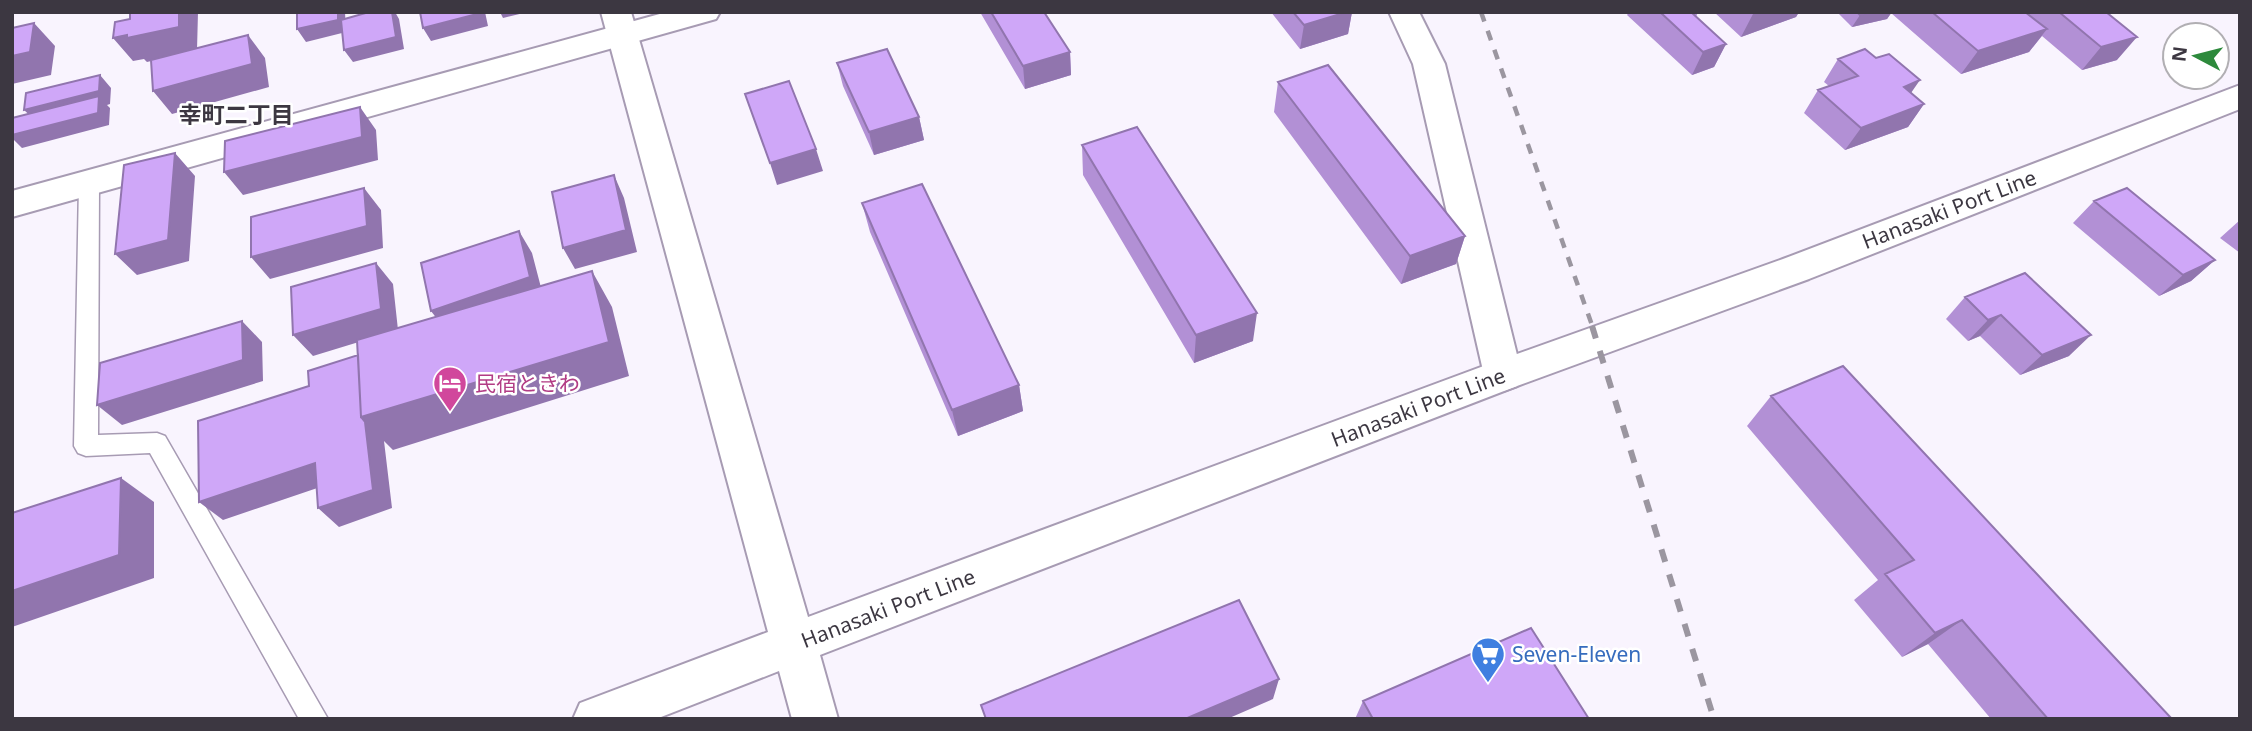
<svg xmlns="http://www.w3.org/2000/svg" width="2252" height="731" viewBox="0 0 2252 731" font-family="'Noto Sans','Noto Sans JP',sans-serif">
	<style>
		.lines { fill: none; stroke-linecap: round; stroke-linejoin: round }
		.lane-casing { stroke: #a79bb3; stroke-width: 3 }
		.street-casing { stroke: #a79bb3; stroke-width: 4 }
		.secondary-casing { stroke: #a79bb3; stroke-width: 4 }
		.lane { fill: #fff; fill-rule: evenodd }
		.street { fill: #fff; fill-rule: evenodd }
		.secondary { fill: #fff; fill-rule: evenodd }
		.rail-far1 { stroke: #9b96a0; stroke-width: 4.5; stroke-dasharray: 10 10; stroke-linecap: butt }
		.rail { stroke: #9b96a0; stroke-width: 6; stroke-dasharray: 13 13; stroke-linecap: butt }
		.wall { fill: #b290d5 }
		.shaded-wall { fill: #9175ae }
		.building { fill: #cfa7f8; stroke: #9175ae; stroke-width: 2 }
		.labels { text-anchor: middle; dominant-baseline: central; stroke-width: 5; stroke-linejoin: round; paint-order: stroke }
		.street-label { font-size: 21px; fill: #3c3741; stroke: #fff }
		.hotel-label { font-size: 21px; fill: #b23c85; stroke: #fff; text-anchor: start }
		.shop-label { font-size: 21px; fill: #366cbe; stroke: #fff; text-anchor: start }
		.neighbourhood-label { font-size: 23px; font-weight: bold; fill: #3c3741; stroke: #fff }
	</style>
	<rect width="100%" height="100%" fill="#f9f4fe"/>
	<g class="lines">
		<g class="lane-casing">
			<path id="lane" d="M89 177 96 179 99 184 98 435 157 433 165 436 328 719H299L150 453 86 456 78 453 74 446 79 184 82 179Z"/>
		</g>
		<g class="street-casing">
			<path id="street" d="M667 12H720L716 19 12 217V191Z
				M1389 12H1419L1445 64 1522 375 1517 386 1503 391 1489 386 1484 375 1413 64Z"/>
		</g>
		<g class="secondary-casing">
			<path id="secondary" d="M601 12H631L808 617 1489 364 1783 259 2240 85V109L1809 279 1517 386 820 655 838 719H792L779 671 656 719H573L580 703 768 632Z"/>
		</g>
		<use href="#lane" class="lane"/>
		<use href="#street" class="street"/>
		<use href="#secondary" class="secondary"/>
		<path class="rail-far1" d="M1481 12 1593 328"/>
		<path class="rail" d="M1592 326 1714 719"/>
	</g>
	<path class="wall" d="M980 12H1044L1070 52 1071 75 1025 89Z
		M1271 12H1352L1348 34 1300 49Z
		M1629 12H1698L1696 17 1726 44 1714 67 1692 75 1627 15Z
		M1714 12H1799L1796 17 1741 37Z
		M1837 12H2106L2117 60 2082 70 2042 36 2029 52 1961 74 1891 13 1887 19 1852 27Z
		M1838 59 1911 93 1924 104 1908 127 1845 150 1804 113 1818 90 1829 86 1824 82Z
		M837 63 919 117 924 140 874 155 843 86Z
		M1278 82 1465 236 1456 264 1401 284 1274 112Z
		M1082 145 1253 341 1194 363 1083 175Z
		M2094 201 2215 260 2191 281 2159 296 2073 223Z
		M862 203 1019 385 1023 411 958 436 870 232Z
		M2240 220V253L2220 238Z
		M2025 273 2069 356 2020 375 1980 336 1968 341 1946 319 1965 297Z
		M1771 396 2172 719H1991L1928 644 1902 657 1854 600 1878 580 1747 426Z
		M1363 701 1589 719H1355Z"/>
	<path class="shaded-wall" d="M179 12H198L197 50 147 62 144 59 133 61 113 38Z
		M338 12H345L346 32 306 42 297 29Z
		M392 12H395L399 19 404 49 353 62 344 50Z
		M481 12H485L488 26 431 41 423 28Z
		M500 12H528L503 18Z
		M1347 12H1352L1348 34 1300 49 1304 25Z
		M1757 12H1799L1796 17 1741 37 1753 14Z
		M1870 12H1892L1887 19 1852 27 1860 15Z
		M34 23 55 46 51 75 12 84V56Z
		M2047 29 2029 52 1961 74 1978 51Z
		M248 35 265 58 269 87 172 114 153 91Z
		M2137 37 2117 60 2082 70 2101 47Z
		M1726 44 1714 67 1692 75 1703 52Z
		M1070 52 1071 75 1025 89 1023 66Z
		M100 75 111 88 110 104 107 105 110 108 109 125 22 148 12 138V135L37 122 24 110Z
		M1920 80 1904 103V87Z
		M1924 104 1908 127 1845 150 1861 128Z
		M360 107 376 130 378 160 243 195 224 172Z
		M919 117 924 140 874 155 869 132Z
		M816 149 823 171 777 185 770 163Z
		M175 153 195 176 189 261 137 275 115 254Z
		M614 175 624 198 637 252 575 269 563 248Z
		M364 188 381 210 383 248 270 279 251 257Z
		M519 231 532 253 544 299 447 332 431 311Z
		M1465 236 1456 264 1401 284 1410 256Z
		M2215 260 2191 281 2159 296 2183 275Z
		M376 263 393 284 398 330 313 356 293 335Z
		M592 271 612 307 629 376 393 450 384 441 392 508 339 527 318 508 361 417Z
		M1257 313 1253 341 1194 363 1196 335Z
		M2001 315 1980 336 1968 341 1988 320Z
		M242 321 262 342 263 381 122 425 97 405Z
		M2091 335 2069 356 2020 375 2042 355Z
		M1019 385 1023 411 958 436 952 410Z
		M315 463 335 482 223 520 199 502Z
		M121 478 154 502V578L12 627V591Z
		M1962 620 1928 644 1902 657 1935 633Z
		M1279 679 1273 699 1227 719H1187V718Z"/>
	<path class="building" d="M130 12H179V27L127 38V35L113 38 115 22 130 19Z
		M297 12H338V20L297 29Z
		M369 12H392L396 37 344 50 341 20Z
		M420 12H481V13L423 28Z
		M991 12H1044L1070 52 1023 66Z
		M1293 12H1347L1304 25Z
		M1660 12H1691L1726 44 1703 52Z
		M1857 12H1870L1860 15Z
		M1932 12H2025L2047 29 1978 51Z
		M2059 12H2106L2137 37 2101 47Z
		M34 23 30 52 12 56V28Z
		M248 35 252 64 153 91 151 60Z
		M887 49 919 117 869 132 837 63Z
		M1865 49 1876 58 1889 54 1920 80 1904 87 1924 104 1861 128 1818 90 1858 76 1838 59Z
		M1328 65 1465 236 1410 256 1278 82Z
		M100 75 99 91 24 110 26 93Z
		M789 81 816 149 770 163 745 94Z
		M99 96 98 113 12 135V118Z
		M360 107 362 137 224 172 225 141Z
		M1137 127 1257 313 1196 335 1082 145Z
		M175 153 168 240 115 254 124 165Z
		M614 175 626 230 563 248 552 192Z
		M922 184 1019 385 952 410 862 203Z
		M364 188 367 226 251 257V217Z
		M2127 188 2215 260 2183 275 2094 201Z
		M519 231 530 277 431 311 421 263Z
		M376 263 381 309 293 335 291 287Z
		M592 271 609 342 361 417 357 340Z
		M2025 273 2091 335 2042 355 2001 315 1988 320 1965 297Z
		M242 321 243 360 97 405 100 363Z
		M358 355 361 417 365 422 373 490 318 508 315 463 199 502 198 421 309 386 308 371Z
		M1843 366 2172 719H2048L1962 620 1935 633 1885 574 1914 560 1771 396Z
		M121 478 119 555 12 591V513Z
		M1239 600 1279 679 1187 718 1188 719H986L981 705Z
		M1531 628 1589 719H1373L1363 701Z"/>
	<defs>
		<g id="hotel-pin" transform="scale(1.75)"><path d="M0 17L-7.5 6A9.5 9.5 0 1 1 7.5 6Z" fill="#d1479c" stroke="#fff"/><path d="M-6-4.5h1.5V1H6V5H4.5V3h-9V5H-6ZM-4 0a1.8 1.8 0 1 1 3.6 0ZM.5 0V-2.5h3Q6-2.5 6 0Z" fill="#fff"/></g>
		<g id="supermarket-pin" transform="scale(1.75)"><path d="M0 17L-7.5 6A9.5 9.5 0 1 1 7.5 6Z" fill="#3f7fe0" stroke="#fff"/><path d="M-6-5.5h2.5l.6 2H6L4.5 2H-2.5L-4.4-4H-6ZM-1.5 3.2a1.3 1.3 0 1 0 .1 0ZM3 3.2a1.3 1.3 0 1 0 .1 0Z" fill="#fff"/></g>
	</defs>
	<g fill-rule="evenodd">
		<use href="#hotel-pin" x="450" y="383"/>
		<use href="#supermarket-pin" x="1488" y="654"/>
	</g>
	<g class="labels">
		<g class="street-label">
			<text transform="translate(1949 209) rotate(-21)">Hanasaki Port Line</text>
			<text transform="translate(1418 407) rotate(-21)">Hanasaki Port Line</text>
			<text transform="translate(888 608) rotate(-21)">Hanasaki Port Line</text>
		</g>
		<g class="hotel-label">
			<text x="475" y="383">民宿ときわ</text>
		</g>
		<g class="shop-label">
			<text x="1512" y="654">Seven-Eleven</text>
		</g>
		<g class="neighbourhood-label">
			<text x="236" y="114">幸町二丁目</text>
		</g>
	</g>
	<rect width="2252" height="731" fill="none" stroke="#3c3741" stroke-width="28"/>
	<g transform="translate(2196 56) rotate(277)"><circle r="33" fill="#ffffff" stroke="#b1afb3" stroke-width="2"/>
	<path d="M0-5L12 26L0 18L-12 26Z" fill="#2d8a3c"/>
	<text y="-10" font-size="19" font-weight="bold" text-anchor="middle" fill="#3c3741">N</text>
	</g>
</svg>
